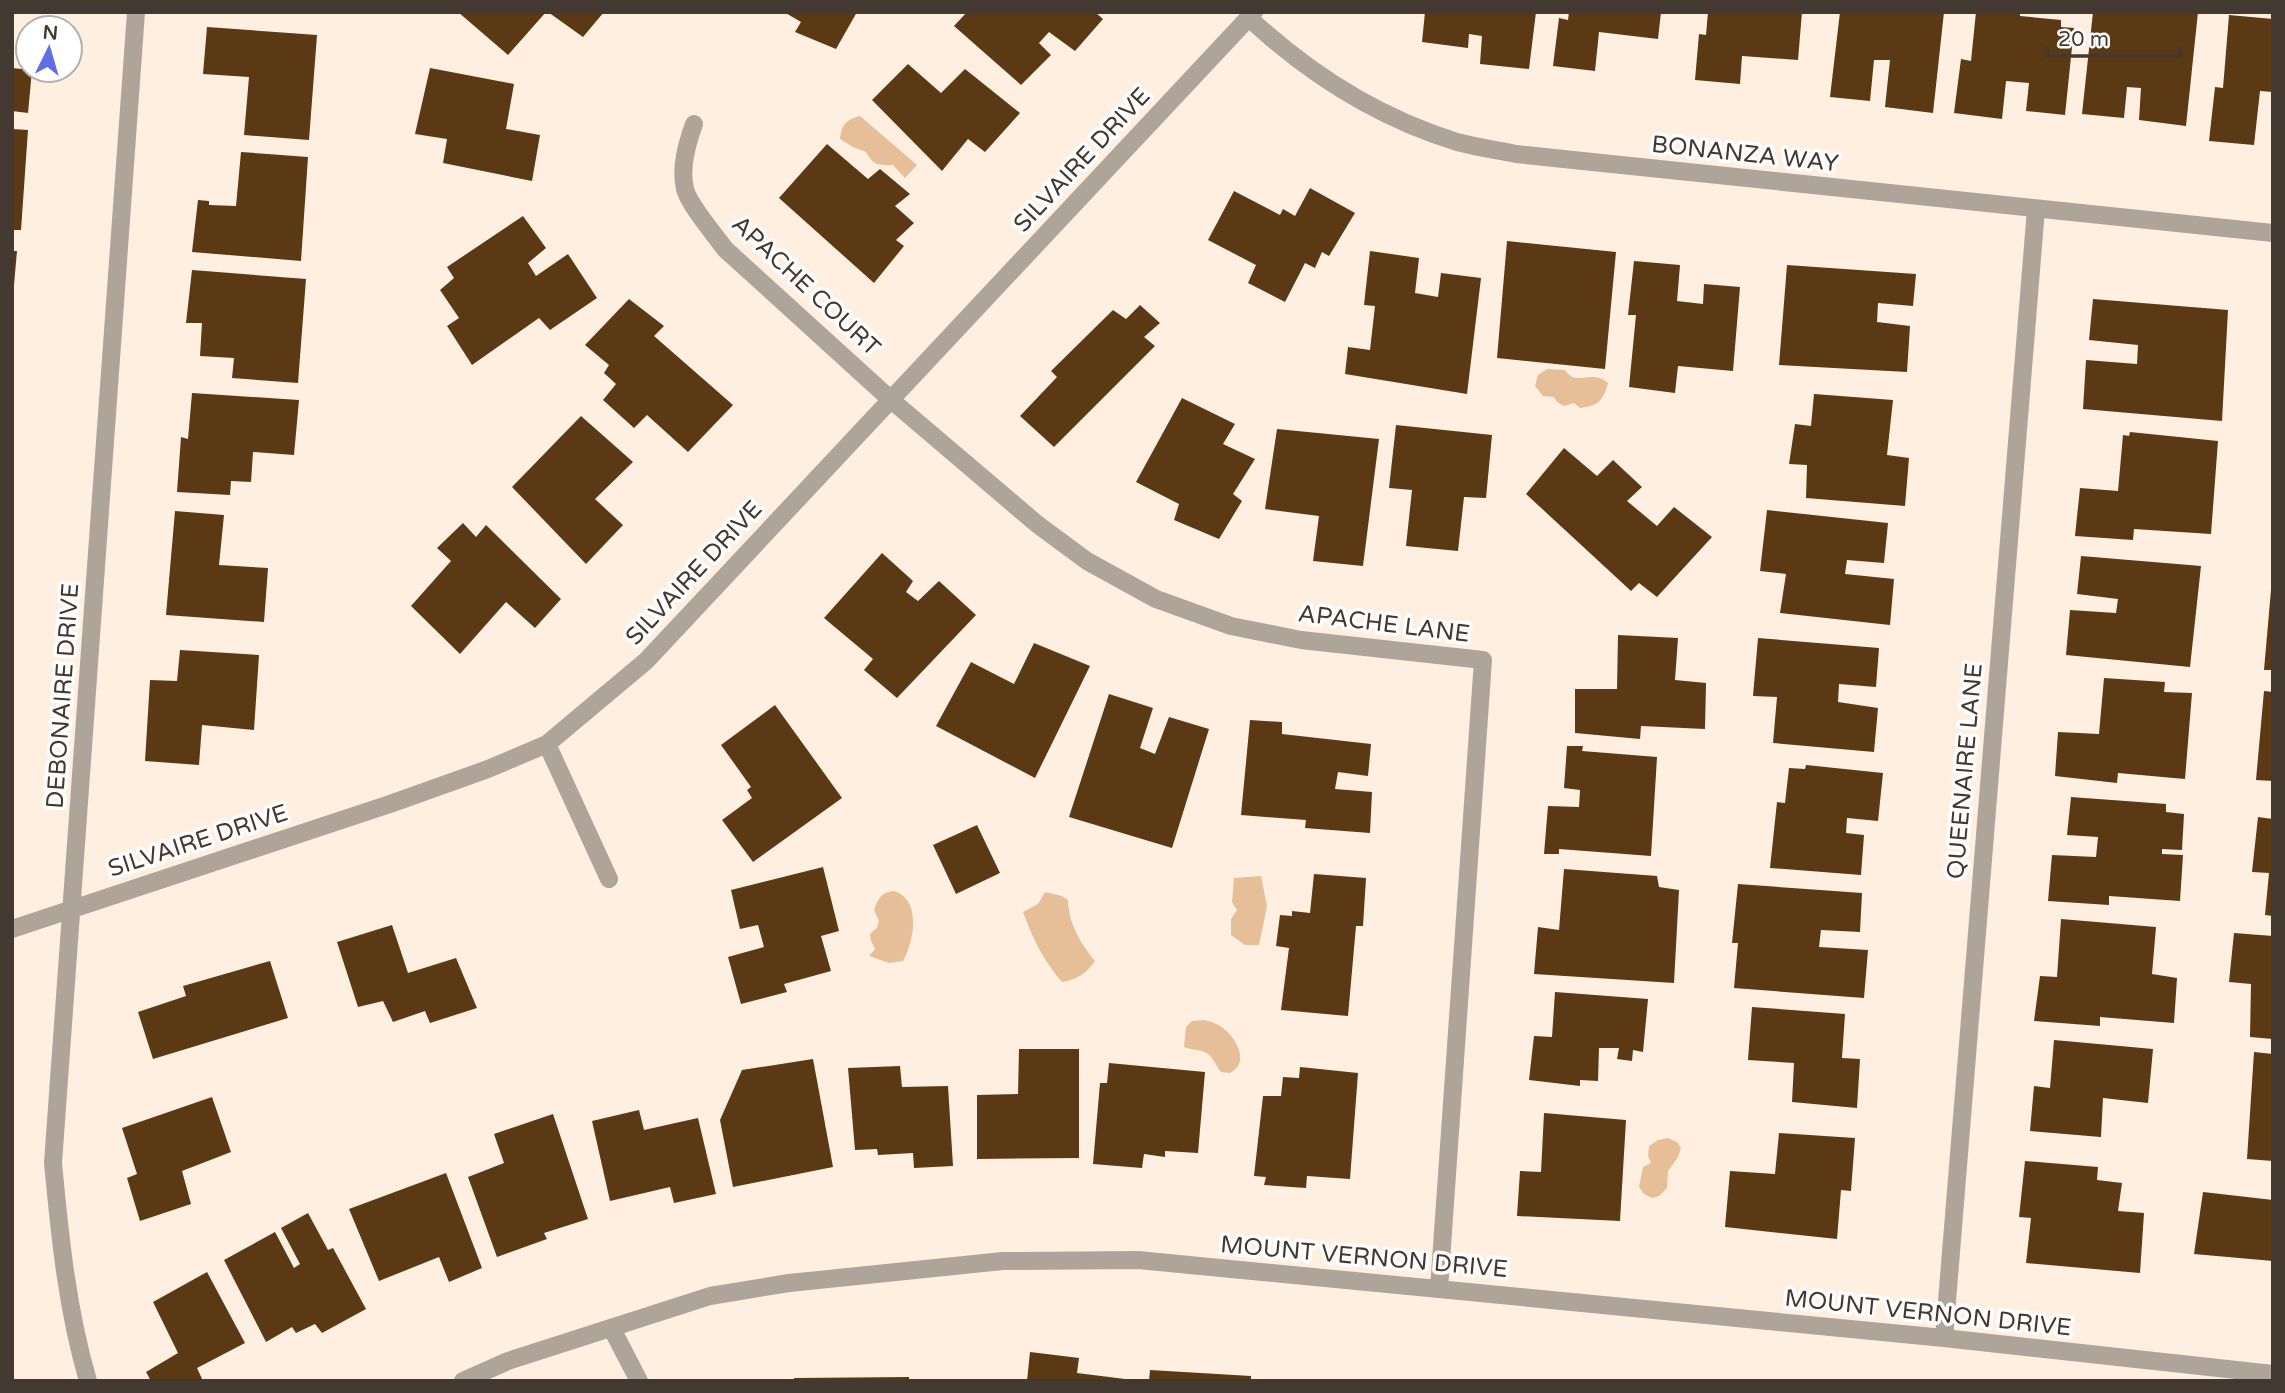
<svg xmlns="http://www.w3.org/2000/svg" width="2285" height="1393" viewBox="0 0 2285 1393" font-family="'Varela Round',sans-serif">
<rect width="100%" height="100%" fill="#feefe1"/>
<!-- water -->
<path fill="#e6be98" d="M 860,116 L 917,165 L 905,178 L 893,165 C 878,165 874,166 866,152 L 853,147 L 840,139 C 842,125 845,120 860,116 Z
M 1547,369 L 1565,370 C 1577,388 1591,368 1608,383 C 1603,401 1598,406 1580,408 L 1574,403 L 1564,406 L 1557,402 L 1554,397 L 1543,396 L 1535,386 L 1538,375 Z
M 1261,876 L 1267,906 L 1259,945 L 1245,945 L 1231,935 L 1231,919 L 1237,910 L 1232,902 L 1234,878 Z
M 894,891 C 922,900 914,941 903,961 L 889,963 L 869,956 L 875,949 L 871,941 L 870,934 L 877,928 L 879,921 L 874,910 C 878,899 881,892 894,891 Z
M 1045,892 L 1062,896 L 1068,900 C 1069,925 1080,942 1095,961 C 1087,973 1076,980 1062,982 C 1043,960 1033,939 1023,912 L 1038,904 Z
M 1204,1020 C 1209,1021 1215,1023 1220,1026 C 1231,1032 1246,1053 1238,1066 C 1237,1068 1232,1072 1230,1073 L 1221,1072 C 1215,1065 1212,1053 1202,1051 C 1195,1049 1191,1050 1184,1047 L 1186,1027 L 1192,1021 Z
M 1668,1138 L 1677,1142 L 1681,1148 L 1678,1157 L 1668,1171 L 1667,1188 L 1659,1196 L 1652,1198 L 1644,1194 L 1639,1187 L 1643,1167 L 1651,1163 L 1648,1156 L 1649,1146 L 1658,1140 Z"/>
<!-- building -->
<path fill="#5a3914" d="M 458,12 L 546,12 L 508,55 Z
M 548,12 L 604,12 L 583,37 Z
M 784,12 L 857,12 L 836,49 L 795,32 L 801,22 Z
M 967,12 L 1095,12 L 1103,19 L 1075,51 L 1049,32 L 1039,43 L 1051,55 L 1021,85 L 954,26 Z
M 1425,12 L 1536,12 L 1529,69 L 1480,64 L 1482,36 L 1469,34 L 1468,48 L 1422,42 Z
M 1569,12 L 1661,12 L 1658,39 L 1599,32 L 1595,71 L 1553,66 L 1559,18 L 1568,20 Z
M 1708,12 L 1802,12 L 1798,60 L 1742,56 L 1740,84 L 1695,80 L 1699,34 L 1706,35 Z
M 1840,12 L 1944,12 L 1933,113 L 1885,107 L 1890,60 L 1874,60 L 1870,101 L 1830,97 Z
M 1976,12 L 2020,12 L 2020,16 L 2061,20 L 2061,27 L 2074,28 L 2065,115 L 2026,111 L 2029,83 L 2006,81 L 2002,119 L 1954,113 L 1961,59 L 1971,61 Z
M 2093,12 L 2198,12 L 2186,126 L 2139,120 L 2141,88 L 2127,87 L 2124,118 L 2082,114 Z
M 2229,15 L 2273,19 L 2273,92 L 2260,91 L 2254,145 L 2209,141 L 2215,87 L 2223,88 Z
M 207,27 L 317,35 L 309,140 L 244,135 L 249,77 L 203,74 Z
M 908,64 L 941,93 L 965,69 L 1020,113 L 985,152 L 968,139 L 942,171 L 872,100 Z
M 12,68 L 32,70 L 28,113 L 12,111 Z
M 430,68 L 514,84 L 506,129 L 540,135 L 532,181 L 443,163 L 447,139 L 415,134 Z
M 12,129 L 28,130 L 21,230 L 12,230 Z
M 827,144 L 868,179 L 880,169 L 910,194 L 895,206 L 914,223 L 896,240 L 904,246 L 874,283 L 779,198 Z
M 241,152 L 308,157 L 301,261 L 192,252 L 198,200 L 209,201 L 209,205 L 236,206 Z
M 1310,188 L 1355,213 L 1329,256 L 1322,252 L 1315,268 L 1305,263 L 1285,302 L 1248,283 L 1256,265 L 1208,240 L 1234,191 L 1280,215 L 1283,209 L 1295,216 Z
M 523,216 L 546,248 L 528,263 L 536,276 L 568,254 L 597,298 L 550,330 L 539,318 L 472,365 L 447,326 L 459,318 L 440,290 L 454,278 L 447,267 Z
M 1507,241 L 1616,252 L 1605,369 L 1497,358 Z
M 12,251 L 17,251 L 14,285 L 12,285 Z
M 1370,251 L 1419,258 L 1415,293 L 1438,297 L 1441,273 L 1481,278 L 1467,394 L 1345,374 L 1348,347 L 1370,350 L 1375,306 L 1364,305 Z
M 1634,261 L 1680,265 L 1677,301 L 1703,304 L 1704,284 L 1740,287 L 1733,371 L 1678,366 L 1675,393 L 1629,387 L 1636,315 L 1628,315 Z
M 1787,265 L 1916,274 L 1913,306 L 1878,303 L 1877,322 L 1910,326 L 1907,372 L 1779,365 Z
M 192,270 L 306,279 L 298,383 L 232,378 L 234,358 L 200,356 L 202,323 L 186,323 Z
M 629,299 L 664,326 L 654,336 L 733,405 L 688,452 L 647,415 L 634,428 L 603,400 L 616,384 L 604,373 L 609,365 L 585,345 Z
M 2093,299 L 2228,310 L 2222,421 L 2083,409 L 2086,360 L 2137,364 L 2138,345 L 2089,340 Z
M 1140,305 L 1160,323 L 1144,337 L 1155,346 L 1054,447 L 1020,416 L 1057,377 L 1051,371 L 1113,310 L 1126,319 Z
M 192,393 L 299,400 L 294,455 L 253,452 L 251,482 L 231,481 L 230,495 L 177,492 L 181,437 L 188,439 Z
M 1814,394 L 1893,400 L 1887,455 L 1909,458 L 1905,506 L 1806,498 L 1807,465 L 1789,464 L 1795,424 L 1811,426 Z
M 1182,398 L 1235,424 L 1223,444 L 1255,459 L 1233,494 L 1242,501 L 1219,539 L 1174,520 L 1179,504 L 1136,482 Z
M 581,416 L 633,462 L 595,499 L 623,525 L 586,564 L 512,487 Z
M 1396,425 L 1492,435 L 1486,498 L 1464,497 L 1458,551 L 1406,546 L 1412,490 L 1389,488 Z
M 1277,429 L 1379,439 L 1363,566 L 1313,561 L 1319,516 L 1265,509 Z
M 2130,432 L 2218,441 L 2211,534 L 2134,529 L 2133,540 L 2075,536 L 2080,488 L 2118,491 L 2123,435 L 2129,436 Z
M 1564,448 L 1597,476 L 1613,460 L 1642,487 L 1627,501 L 1657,526 L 1674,507 L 1712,537 L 1657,597 L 1639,583 L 1631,591 L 1526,494 Z
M 1767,510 L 1888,523 L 1884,563 L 1847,560 L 1845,574 L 1894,579 L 1890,625 L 1780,613 L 1786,574 L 1760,571 Z
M 175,511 L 224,515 L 219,565 L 268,568 L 264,622 L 166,615 Z
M 463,523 L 476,537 L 486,525 L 561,599 L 535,628 L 506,602 L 460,654 L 411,606 L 451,561 L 437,548 Z
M 882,553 L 913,581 L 906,592 L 918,601 L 939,581 L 976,615 L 897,698 L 864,670 L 873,659 L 824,618 Z
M 2081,556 L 2201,566 L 2190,667 L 2066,655 L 2070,610 L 2116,613 L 2118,599 L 2077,594 Z
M 2271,590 L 2273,590 L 2273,670 L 2264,670 Z
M 1618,635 L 1678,638 L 1675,680 L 1706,683 L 1705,729 L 1641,726 L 1640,739 L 1575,733 L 1575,689 L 1617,689 Z
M 1758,638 L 1879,648 L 1876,687 L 1839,684 L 1838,702 L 1878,708 L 1874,752 L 1773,743 L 1777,697 L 1753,696 Z
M 1034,643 L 1090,666 L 1035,778 L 936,726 L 971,662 L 1014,684 Z
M 180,650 L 259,655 L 254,730 L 202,725 L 199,765 L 145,761 L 150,680 L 177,681 Z
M 2104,678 L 2165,682 L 2164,692 L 2192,693 L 2185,779 L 2118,773 L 2117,783 L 2055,776 L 2058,732 L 2099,734 Z
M 2264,691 L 2273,692 L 2273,781 L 2256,780 Z
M 1109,694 L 1153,708 L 1140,748 L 1155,754 L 1169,717 L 1209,729 L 1172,848 L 1069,817 Z
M 775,705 L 842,798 L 753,862 L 722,820 L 752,798 L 747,790 L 751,787 L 721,745 Z
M 1250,720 L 1282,722 L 1282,734 L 1371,744 L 1368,776 L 1338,772 L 1335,789 L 1372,792 L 1370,833 L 1305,828 L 1306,820 L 1241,815 Z
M 1567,746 L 1583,746 L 1582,751 L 1657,757 L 1651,856 L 1559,849 L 1559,854 L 1544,854 L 1548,806 L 1579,807 L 1580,790 L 1564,788 Z
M 1806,765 L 1883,773 L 1878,821 L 1847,818 L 1846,833 L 1864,835 L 1861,875 L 1770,868 L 1777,802 L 1785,803 L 1789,768 L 1805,769 Z
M 2071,797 L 2166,804 L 2166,812 L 2184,814 L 2182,850 L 2162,849 L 2162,854 L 2183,855 L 2180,901 L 2109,896 L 2109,905 L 2048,901 L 2052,855 L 2096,857 L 2098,837 L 2067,835 Z
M 2258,817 L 2273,819 L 2273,916 L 2265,915 L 2269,873 L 2252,872 Z
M 977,825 L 1000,873 L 956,894 L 933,845 Z
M 823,867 L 839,931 L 821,936 L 831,971 L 784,984 L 787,992 L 741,1004 L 728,957 L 764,947 L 758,925 L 740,929 L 731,890 Z
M 1564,869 L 1657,876 L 1659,887 L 1679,890 L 1674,983 L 1534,974 L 1538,927 L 1559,930 Z
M 1314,874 L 1366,878 L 1363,926 L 1356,926 L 1348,1016 L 1281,1010 L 1289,948 L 1276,946 L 1280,915 L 1292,916 L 1292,911 L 1310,913 Z
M 1738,884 L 1862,893 L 1860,932 L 1821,930 L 1819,947 L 1868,950 L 1864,998 L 1734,988 L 1738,943 L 1732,943 Z
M 2061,919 L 2156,927 L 2152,974 L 2177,978 L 2174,1023 L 2100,1017 L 2100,1026 L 2034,1021 L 2040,976 L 2057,977 Z
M 392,925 L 408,973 L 456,958 L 477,1008 L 430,1023 L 425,1011 L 393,1022 L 383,1001 L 358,1007 L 337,942 Z
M 2234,933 L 2273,936 L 2273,1039 L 2250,1037 L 2251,984 L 2229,982 Z
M 270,961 L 288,1018 L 153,1059 L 138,1012 L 186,996 L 183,986 Z
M 1555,992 L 1648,999 L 1643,1052 L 1633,1050 L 1632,1061 L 1617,1059 L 1619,1048 L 1599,1048 L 1598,1081 L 1580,1080 L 1580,1086 L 1529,1080 L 1534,1036 L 1552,1037 Z
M 1752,1007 L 1845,1014 L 1842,1058 L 1860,1059 L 1857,1108 L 1792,1102 L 1794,1063 L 1748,1060 Z
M 2054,1040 L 2153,1049 L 2148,1103 L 2103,1098 L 2101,1137 L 2030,1131 L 2034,1086 L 2050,1088 Z
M 1019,1049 L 1079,1049 L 1079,1158 L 977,1159 L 977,1095 L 1018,1094 Z
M 2254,1052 L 2273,1054 L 2273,1161 L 2247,1159 Z
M 813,1059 L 833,1167 L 733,1187 L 720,1120 L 742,1070 Z
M 1109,1063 L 1205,1072 L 1198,1153 L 1165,1151 L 1165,1157 L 1144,1154 L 1142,1168 L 1093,1164 L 1100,1083 L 1107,1083 Z
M 900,1066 L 902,1087 L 948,1086 L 953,1166 L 914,1168 L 913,1153 L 878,1155 L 877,1149 L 855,1150 L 848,1068 Z
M 1300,1067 L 1358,1073 L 1350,1179 L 1307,1176 L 1306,1188 L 1264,1185 L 1266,1177 L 1254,1176 L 1263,1096 L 1281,1096 L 1283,1077 L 1299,1078 Z
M 212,1097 L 231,1152 L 182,1171 L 191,1204 L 140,1221 L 127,1178 L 137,1174 L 122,1128 Z
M 639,1110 L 644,1130 L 698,1118 L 716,1194 L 674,1203 L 670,1187 L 610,1201 L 592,1121 Z
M 1544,1113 L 1626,1120 L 1620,1221 L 1517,1216 L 1520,1171 L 1541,1172 Z
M 553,1114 L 588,1219 L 544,1233 L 547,1239 L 497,1257 L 468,1177 L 504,1163 L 494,1134 Z
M 1779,1133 L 1855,1138 L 1851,1191 L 1841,1190 L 1837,1239 L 1725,1227 L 1730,1171 L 1775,1174 Z
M 2025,1161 L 2098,1167 L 2097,1180 L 2122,1183 L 2118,1211 L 2144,1213 L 2140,1273 L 2026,1263 L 2031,1218 L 2019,1217 Z
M 446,1173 L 482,1268 L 449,1282 L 439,1257 L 379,1281 L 349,1209 Z
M 2203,1192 L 2273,1200 L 2273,1261 L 2194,1254 Z
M 308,1213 L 328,1250 L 333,1248 L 366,1309 L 322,1333 L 315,1324 L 296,1333 L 292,1327 L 266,1342 L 224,1260 L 275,1232 L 294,1268 L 300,1264 L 281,1228 Z
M 207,1272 L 245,1343 L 197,1368 L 203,1381 L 151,1381 L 146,1372 L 178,1353 L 153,1302 Z
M 1030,1352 L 1079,1358 L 1077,1373 L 1125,1379 L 1125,1381 L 1027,1381 Z
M 1150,1370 L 1251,1376 L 1251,1381 L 1149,1381 Z
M 909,1377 L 909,1381 L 794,1381 L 794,1378 Z"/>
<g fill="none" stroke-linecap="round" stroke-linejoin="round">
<!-- minor -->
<path stroke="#afa49a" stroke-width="18" d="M 1249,18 C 1308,73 1379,118 1457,142 C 1476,147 1496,150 1516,154 L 2273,233
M 694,124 C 687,144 680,167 685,189 C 689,205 715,235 725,249 L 890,399 L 1037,524 L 1087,561 L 1156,599 L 1231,626 L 1301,640 L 1483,660 L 1439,1289
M 547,744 L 609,879
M 12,929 L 390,804 L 488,769 L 547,744 L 646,661 L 1254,12
M 612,1329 L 639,1381
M 1944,1338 L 2036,209
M 88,1381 C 67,1309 60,1237 53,1163 L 136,12
M 463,1381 L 508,1361 L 710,1296 L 789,1283 L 1003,1261 L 1138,1260 L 1944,1338 L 2273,1374"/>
</g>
<g text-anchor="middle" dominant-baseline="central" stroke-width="7" stroke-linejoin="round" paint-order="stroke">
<!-- street labels -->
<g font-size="24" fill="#433930" stroke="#fff">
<text transform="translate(1745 154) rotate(6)">BONANZA WAY</text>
<text transform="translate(1082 160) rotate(-47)">SILVAIRE DRIVE</text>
<text transform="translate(806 286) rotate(43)">APACHE COURT</text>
<text transform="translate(694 573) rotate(-47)">SILVAIRE DRIVE</text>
<text transform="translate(1384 624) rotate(7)">APACHE LANE</text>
<text transform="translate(63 696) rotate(-86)">DEBONAIRE DRIVE</text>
<text transform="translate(1965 771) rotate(-85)">QUEENAIRE LANE</text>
<text transform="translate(198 841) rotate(-18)">SILVAIRE DRIVE</text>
<text transform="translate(1364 1257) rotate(5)">MOUNT VERNON DRIVE</text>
<text transform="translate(1928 1313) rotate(6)">MOUNT VERNON DRIVE</text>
</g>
</g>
<!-- border -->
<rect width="2285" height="1393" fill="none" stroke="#433930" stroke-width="28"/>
<!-- north arrow -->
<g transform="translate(49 49) rotate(5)"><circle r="33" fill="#ffffff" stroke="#b4b0ac" stroke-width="2"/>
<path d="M0-5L12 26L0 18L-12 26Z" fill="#626ce5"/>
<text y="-10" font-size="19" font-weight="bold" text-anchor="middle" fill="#433930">N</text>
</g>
<!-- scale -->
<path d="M2047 46v10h133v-10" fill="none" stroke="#433930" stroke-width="3.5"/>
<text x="2058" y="46" font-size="21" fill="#433930" stroke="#ffffff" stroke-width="5" paint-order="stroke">20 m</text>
</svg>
